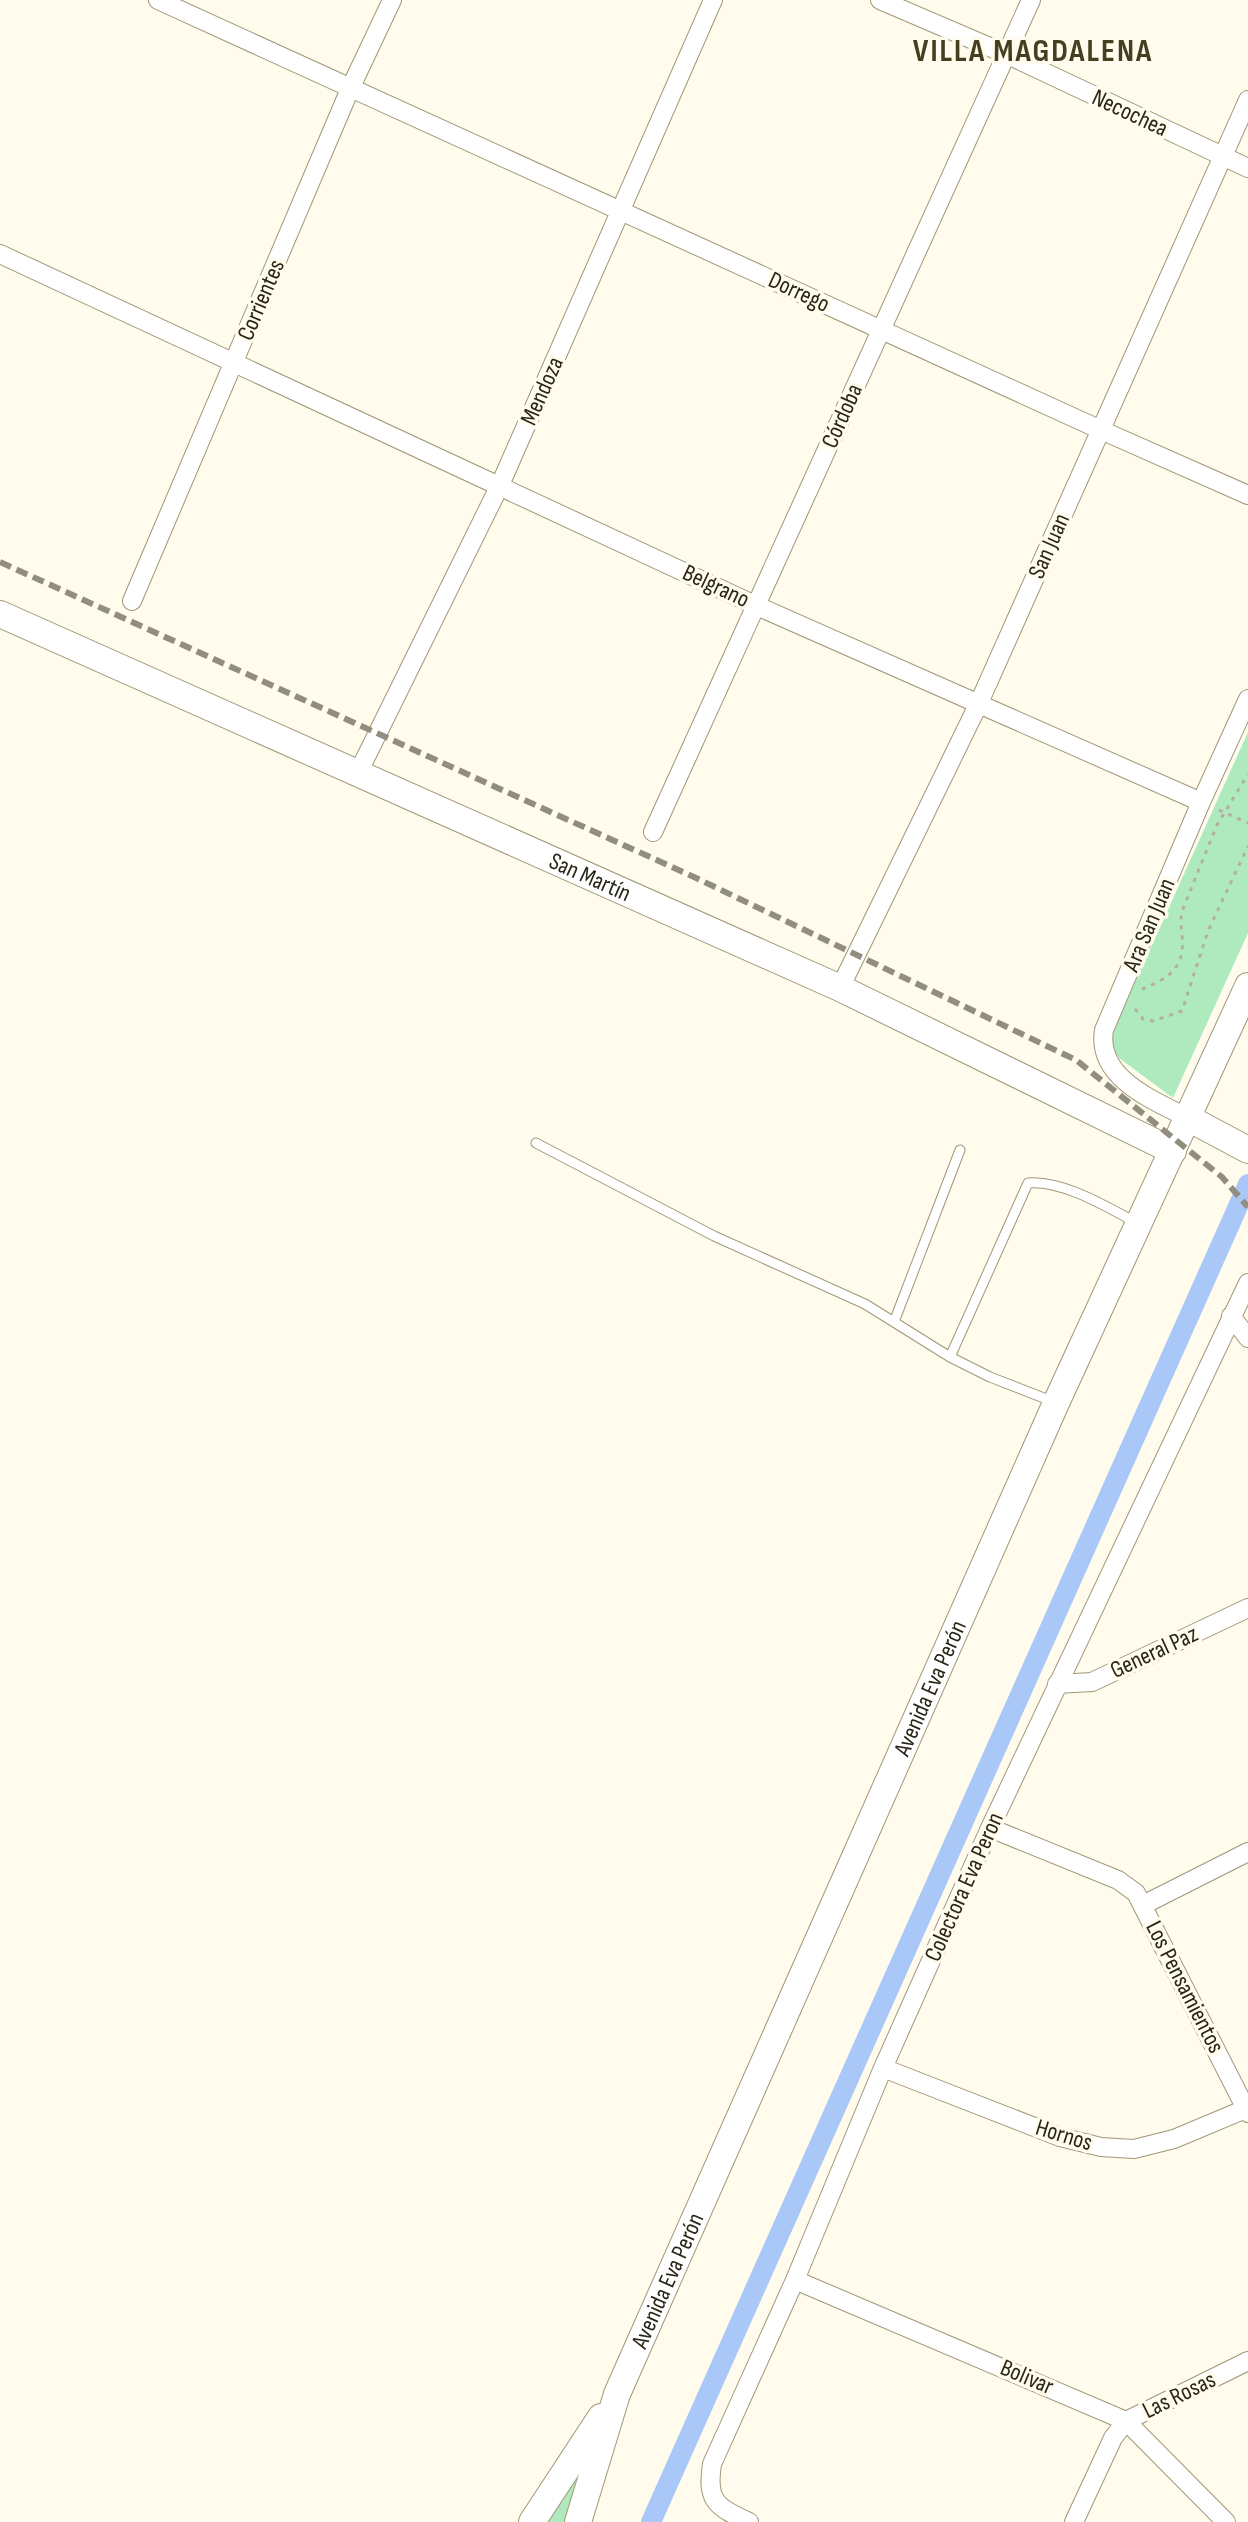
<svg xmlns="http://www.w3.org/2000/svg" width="1248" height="2522" viewBox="0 0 1248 2522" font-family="'Sofia Sans Condensed',sans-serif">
<rect width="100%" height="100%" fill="#fffbed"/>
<!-- green -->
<path fill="#afeabe" d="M 1248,732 L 1248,933 L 1173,1098 L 1119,1058 L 1111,1044 L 1116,1025 Z
M 578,2472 L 566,2522 L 544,2522 Z"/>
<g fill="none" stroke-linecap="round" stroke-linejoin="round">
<!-- canal -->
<path stroke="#a9c8f8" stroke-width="20" d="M 651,2522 L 1248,1184"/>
<!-- lane casing -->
<g stroke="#9f9776" stroke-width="11">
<path id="lane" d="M 536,1143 L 714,1236 L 865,1304 L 950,1357 L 990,1377 L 1054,1402
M 894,1322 L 960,1150
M 950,1357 L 1028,1183 C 1063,1180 1107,1207 1137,1223"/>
</g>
<!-- street casing -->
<g stroke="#9f9776" stroke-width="20">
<path id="street" d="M 158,0 L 1101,430 L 1248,495
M 880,0 L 1006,54 L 1248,168
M 0,254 L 757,606 L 1201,802
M 132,601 L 350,89 L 392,0
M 357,775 L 500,485 L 713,0
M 653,832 L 1031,0
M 840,988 L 978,705 L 1248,100
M 1188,1118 C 1153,1100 1096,1078 1104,1030 L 1201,802 L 1248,699
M 1231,1316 L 1248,1338
M 1057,1684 L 1092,1682 L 1248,1608
M 990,1828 L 1118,1880 L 1136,1893 L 1248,2113
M 1143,1905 L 1248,1852
M 883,2068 L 1060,2137 L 1101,2147 L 1134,2149 L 1174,2139 L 1248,2108
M 795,2280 L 1126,2421 L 1226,2522
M 749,2522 C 717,2507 706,2502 712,2464 L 795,2280 L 883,2068 L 990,1828 L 1248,1283
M 1074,2522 L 1113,2438 L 1126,2421 L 1248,2361"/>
</g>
<!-- secondary casing -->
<g stroke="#9f9776" stroke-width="28">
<g id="secondary">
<path id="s1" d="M 0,614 L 840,988 L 1173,1151"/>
<path d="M 1188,1118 L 1248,1150"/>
<path d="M 532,2522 L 601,2417"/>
<path id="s2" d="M 578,2522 L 617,2394 L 1056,1403 L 1248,986"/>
</g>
</g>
<!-- path -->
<path stroke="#b3afa1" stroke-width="3" stroke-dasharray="4 6" stroke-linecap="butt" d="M 1219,810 L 1248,823
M 1142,989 C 1160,982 1180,973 1182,950 C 1184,938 1179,926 1182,911 L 1217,825 L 1248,774
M 1135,1009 L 1143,1019 L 1153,1021 L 1182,1011 L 1208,931 L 1248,846"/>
<!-- lane -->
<use href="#lane" stroke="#fff" stroke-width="9"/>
<!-- street -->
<use href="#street" stroke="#fff" stroke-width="18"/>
<!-- secondary -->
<use href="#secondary" stroke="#fff" stroke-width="26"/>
<!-- rail -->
<path stroke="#918e80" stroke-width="6" stroke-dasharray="12 6" stroke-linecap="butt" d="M 0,562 L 694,877 L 1076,1060 L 1222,1177 L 1248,1207"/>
</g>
<g text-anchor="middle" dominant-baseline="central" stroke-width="7" stroke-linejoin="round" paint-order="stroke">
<!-- street labels -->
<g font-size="24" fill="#292618" stroke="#fffbed">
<text transform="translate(1130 113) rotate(25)">Necochea</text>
<text transform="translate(799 292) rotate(25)">Dorrego</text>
<text transform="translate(261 300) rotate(-67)">Corrientes</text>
<text transform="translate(542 391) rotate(-66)">Mendoza</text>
<text transform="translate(842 416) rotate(-66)">Córdoba</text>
<text transform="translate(1049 546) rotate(-66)">San Juan</text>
<text transform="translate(716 586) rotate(25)">Belgrano</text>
<text stroke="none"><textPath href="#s1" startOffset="646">San Martín</textPath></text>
<text transform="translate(1149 925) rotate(-67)">Ara San Juan</text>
<text transform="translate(1154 1652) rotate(-25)">General Paz</text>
<text stroke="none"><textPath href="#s2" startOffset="906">Avenida Eva Perón</textPath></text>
<text transform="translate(964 1887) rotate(-66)">Colectora Eva Peron</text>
<text transform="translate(1185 1987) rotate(63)">Los Pensamientos</text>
<text transform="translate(1064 2135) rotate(17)">Hornos</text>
<text stroke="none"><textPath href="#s2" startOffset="258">Avenida Eva Perón</textPath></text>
<text transform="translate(1027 2377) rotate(23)">Bolivar</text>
<text transform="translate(1179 2395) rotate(-26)">Las Rosas</text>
</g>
<!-- district labels -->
<g font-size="32" font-weight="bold" letter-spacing="2" fill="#453e20" stroke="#fffbed">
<text x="1033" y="51">VILLA MAGDALENA</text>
</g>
</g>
</svg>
